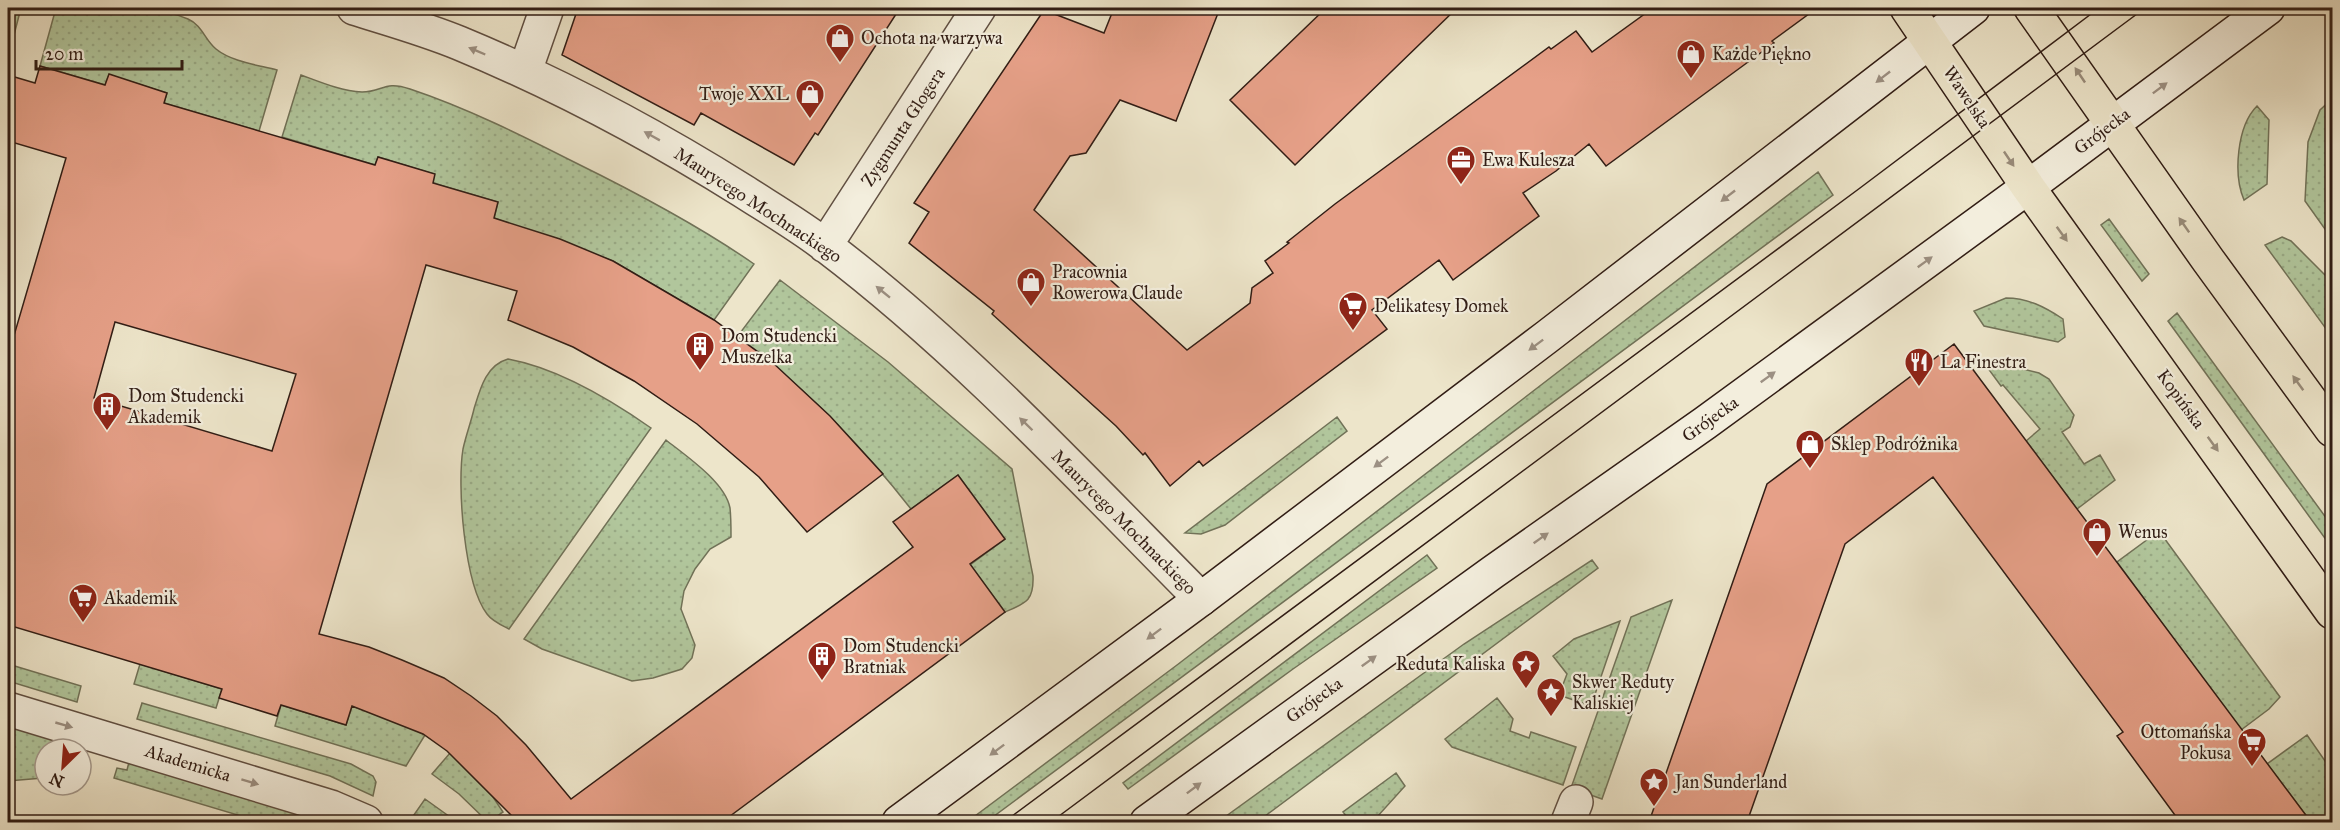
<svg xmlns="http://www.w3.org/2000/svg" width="2340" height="830" viewBox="0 0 2340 830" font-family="'IM FELL Great Primer',serif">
<defs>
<pattern id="grass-dots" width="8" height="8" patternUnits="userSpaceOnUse" patternTransform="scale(1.5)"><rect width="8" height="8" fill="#b1c69c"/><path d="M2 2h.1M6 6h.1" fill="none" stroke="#99aa86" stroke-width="1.8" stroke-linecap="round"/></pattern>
</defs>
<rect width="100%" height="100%" fill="#ede5ca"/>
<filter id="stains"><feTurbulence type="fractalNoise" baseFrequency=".00333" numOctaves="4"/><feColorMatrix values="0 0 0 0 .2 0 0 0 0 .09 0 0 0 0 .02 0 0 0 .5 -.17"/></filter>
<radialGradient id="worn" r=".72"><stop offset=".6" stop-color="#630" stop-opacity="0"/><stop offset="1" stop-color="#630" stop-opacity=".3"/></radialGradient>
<!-- grass -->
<path fill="url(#grass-dots)" stroke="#717258" stroke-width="1.5" d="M 8,8 L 21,8 L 8,58 Z
M 56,8 C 98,8 147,2 188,19 C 202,25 205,40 216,49 C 232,62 258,65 277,70 L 259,131 L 164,103 L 167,93 L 109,75 L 105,85 L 40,66 Z
M 301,75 C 320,82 341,91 362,92 C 383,92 384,80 410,89 C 467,108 523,136 576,163 C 637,193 698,225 754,264 L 714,320 L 613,261 L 494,218 L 498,202 L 433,183 L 434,174 L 378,157 L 375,165 L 282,137 Z
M 2332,99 L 2332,239 L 2305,201 L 2308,142 L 2320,110 Z
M 2257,106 L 2269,120 L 2267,184 L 2244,200 C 2233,174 2237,126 2257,106 Z
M 1818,172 L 1833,195 L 986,822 L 967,822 L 1177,665 Z
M 2109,219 L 2149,274 L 2142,281 L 2101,225 Z
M 2282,237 L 2291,241 L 2332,282 L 2332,337 L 2265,245 Z
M 780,280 L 888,362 L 1012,469 L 1033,576 C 1034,601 1026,603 1005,612 L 970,565 L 1005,539 L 958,475 L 911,509 C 860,444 803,385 737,337 Z
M 2006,298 C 2028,298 2045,307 2063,319 L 2065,337 L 2058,342 L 1984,326 L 1974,311 Z
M 2177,313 L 2332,526 L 2332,548 L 2168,321 Z
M 508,359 C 557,368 611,400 651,428 L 509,629 C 501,625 492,621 487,614 C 464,584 457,485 463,449 C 466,435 471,422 474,409 C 480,389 486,365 508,359 Z
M 1994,362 L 2039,373 L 2049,379 L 2074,415 L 2070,427 L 2062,432 L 2084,464 L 2100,455 L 2115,480 L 2077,509 L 2026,441 L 2040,429 L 2003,385 L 2001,386 L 1987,367 Z
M 1337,417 L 1347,431 L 1225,525 L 1201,534 L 1185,533 Z
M 666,440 C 686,456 725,482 730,508 C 731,517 731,527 731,537 L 710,549 L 695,569 L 684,591 L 681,609 L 695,645 L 692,658 L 682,669 L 653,678 L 632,681 L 542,649 L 524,639 Z
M 2159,531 L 2280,697 L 2269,709 L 2241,730 L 2117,562 Z
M 1427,555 L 1437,568 L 1293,669 L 1128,789 L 1123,783 Z
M 1592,560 L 1598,568 L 1257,822 L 1218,822 L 1464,644 Z
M 1672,600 L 1602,799 L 1571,788 L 1631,617 Z
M 1620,621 L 1591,706 L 1559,695 L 1567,674 L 1553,656 L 1574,639 Z
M 8,664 L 81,686 L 77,702 L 8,681 Z
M 140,664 L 222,689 L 216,708 L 134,684 Z
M 1497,698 L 1513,719 L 1510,731 L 1529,738 L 1531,732 L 1576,747 L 1563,785 L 1452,747 L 1445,739 Z
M 142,703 L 351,764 L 373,776 L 376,782 L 373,796 L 330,776 L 137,719 Z
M 281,705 L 346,725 L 352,706 L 408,726 L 425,735 L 406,766 L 275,726 Z
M 8,720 L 58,735 L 58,749 L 45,749 L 43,778 L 8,781 Z
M 2307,735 L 2332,771 L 2332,822 L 2311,822 L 2267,764 Z
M 450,753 L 493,797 L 503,812 L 488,822 L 459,794 L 432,774 Z
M 130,758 L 333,822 L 261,822 L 114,778 L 117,768 L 127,770 Z
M 1396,773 L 1405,786 L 1377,817 L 1368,822 L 1351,822 L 1343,812 Z
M 425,799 L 457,822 L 409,822 Z"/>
<!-- building -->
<path fill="#e6a088" stroke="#311d15" stroke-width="1.5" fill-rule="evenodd" d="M 578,8 L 900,8 L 818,135 L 815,133 L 794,165 L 701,113 L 694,125 L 562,55 Z
M 1114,8 L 1220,8 L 1176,121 L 1120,100 L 1086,153 L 1070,156 L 1034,210 L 1187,350 L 1250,303 L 1252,288 L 1273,273 L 1265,261 L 1289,243 L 1287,242 L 1335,204 L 1549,47 L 1551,49 L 1576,31 L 1592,52 L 1653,8 L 1817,8 L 1772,41 L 1774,43 L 1606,166 L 1589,144 L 1556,171 L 1523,193 L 1539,216 L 1453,280 L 1439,260 L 1372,310 L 1387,329 L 1203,466 L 1199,461 L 1170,486 L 1145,453 L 1143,455 L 1116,426 L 992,314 L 994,311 L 909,243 L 929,212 L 914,203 L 1044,10 L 1104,33 Z
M 1326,8 L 1457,8 L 1295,165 L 1230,100 Z
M 40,66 L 105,85 L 109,74 L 167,93 L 164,103 L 375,165 L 378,157 L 435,174 L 433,183 L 498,202 L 494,218 L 560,239 L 613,261 L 714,320 L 772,362 L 830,416 L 883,474 L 807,532 L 759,477 L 697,424 L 634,381 L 573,347 L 508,320 L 517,291 L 426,265 L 319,634 L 369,647 L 402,660 L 444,678 L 471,696 L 497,716 L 526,745 L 571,799 L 913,547 L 893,522 L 958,475 L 1005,539 L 970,564 L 1005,612 L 722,822 L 518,822 L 447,751 L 423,734 L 352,706 L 346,725 L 281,705 L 277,716 L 219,698 L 222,689 L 8,625 L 8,356 L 66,158 L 8,141 L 8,75 L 35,83 ZM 115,322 L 296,374 L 272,451 L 94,398 Z
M 1954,344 L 1977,375 L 2311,822 L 2180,822 L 2117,736 L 2123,732 L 1933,477 L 1845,544 L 1747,822 L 1649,822 L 1767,484 Z"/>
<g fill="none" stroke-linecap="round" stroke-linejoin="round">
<!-- street casing -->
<g stroke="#604f42" stroke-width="36">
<path id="street" d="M 354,8 C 389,19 425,29 459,43 C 558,84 652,134 743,191 C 771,209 800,226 826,246 C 963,350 1081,478 1201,599
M 525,71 L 547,8
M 825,246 L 979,8
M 8,709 L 331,807 L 366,822
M 1568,822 L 1576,802"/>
</g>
<!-- secondary casing -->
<g stroke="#311d15" stroke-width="36">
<path id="secondary" d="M 899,822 L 1201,599 L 1548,336 L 1973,8
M 1147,822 L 1493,572 L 1705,423 L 2028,187 L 2268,8"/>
</g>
<!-- primary casing -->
<g stroke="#311d15" stroke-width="36">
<path id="primary" d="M 1907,8 L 2028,187 L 2332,612
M 2031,8 L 2208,260 L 2332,430"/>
</g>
<!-- street -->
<use href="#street" stroke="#f3eedd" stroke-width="33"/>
<!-- secondary -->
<use href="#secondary" stroke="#f3eedd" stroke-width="33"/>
<!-- primary -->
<use href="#primary" stroke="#ede5ca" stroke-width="33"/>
<!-- tram -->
<path stroke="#311d15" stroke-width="1.5" d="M 1004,822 L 1860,188 L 2099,8
M 1051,822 L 2145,8"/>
</g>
<!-- one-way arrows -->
<defs><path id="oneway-solid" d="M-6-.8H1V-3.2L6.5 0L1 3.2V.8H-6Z" transform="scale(1.5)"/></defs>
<g fill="#9c9083">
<use href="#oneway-solid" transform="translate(477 51) rotate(-157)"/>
<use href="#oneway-solid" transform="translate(1883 77) rotate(142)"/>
<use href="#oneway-solid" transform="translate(2160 88) rotate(-37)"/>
<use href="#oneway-solid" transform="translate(652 136) rotate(-151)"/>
<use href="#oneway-solid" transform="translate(1728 196) rotate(142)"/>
<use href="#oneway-solid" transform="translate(1925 262) rotate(-36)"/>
<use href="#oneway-solid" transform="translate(883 292) rotate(-141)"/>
<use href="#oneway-solid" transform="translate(1536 345) rotate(143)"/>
<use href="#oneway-solid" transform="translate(1768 377) rotate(-36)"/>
<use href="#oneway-solid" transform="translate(1026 424) rotate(-136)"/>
<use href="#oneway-solid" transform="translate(1381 462) rotate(143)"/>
<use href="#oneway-solid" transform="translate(1541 538) rotate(-35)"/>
<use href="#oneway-solid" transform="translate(1154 634) rotate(143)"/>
<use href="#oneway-solid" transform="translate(1369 661) rotate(-36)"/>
<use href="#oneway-solid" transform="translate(64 725) rotate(16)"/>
<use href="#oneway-solid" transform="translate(997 750) rotate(143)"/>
<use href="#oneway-solid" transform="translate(250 782) rotate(17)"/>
<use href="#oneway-solid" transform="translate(1194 788) rotate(-37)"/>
</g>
<g fill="#988b79">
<use href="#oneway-solid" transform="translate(2080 75) rotate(-124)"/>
<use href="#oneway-solid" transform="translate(2009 159) rotate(56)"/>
<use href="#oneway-solid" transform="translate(2184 225) rotate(-125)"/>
<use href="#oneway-solid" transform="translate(2062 234) rotate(54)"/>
<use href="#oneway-solid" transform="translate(2298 383) rotate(-126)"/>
<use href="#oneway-solid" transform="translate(2213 444) rotate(54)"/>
</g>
<!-- icons -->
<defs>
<g id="shop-pin" transform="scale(1.5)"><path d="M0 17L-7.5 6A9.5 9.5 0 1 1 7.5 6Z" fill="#8f2418" stroke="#f3eedd"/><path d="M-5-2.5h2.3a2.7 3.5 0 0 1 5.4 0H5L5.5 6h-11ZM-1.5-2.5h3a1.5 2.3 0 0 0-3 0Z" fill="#fff"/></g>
<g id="office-pin" transform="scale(1.5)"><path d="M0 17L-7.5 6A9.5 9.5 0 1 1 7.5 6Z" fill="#8f2418" stroke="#f3eedd"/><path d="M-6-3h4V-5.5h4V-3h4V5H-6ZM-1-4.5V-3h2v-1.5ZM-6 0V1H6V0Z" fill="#fff"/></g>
<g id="supermarket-pin" transform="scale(1.5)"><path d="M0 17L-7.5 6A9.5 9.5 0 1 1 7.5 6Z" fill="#8f2418" stroke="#f3eedd"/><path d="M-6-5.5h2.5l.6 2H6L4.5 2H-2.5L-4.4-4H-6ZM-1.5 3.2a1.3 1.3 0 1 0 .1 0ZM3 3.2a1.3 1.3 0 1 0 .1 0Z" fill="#fff"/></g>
<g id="building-pin" transform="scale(1.5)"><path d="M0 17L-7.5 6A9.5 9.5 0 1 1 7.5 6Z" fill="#8f2418" stroke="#f3eedd"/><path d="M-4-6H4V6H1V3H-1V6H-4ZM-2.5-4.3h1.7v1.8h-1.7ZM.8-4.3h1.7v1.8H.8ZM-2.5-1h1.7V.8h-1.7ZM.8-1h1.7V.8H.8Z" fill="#fff"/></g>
<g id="restaurant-pin" transform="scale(1.5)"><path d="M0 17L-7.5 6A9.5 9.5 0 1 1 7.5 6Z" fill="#8f2418" stroke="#f3eedd"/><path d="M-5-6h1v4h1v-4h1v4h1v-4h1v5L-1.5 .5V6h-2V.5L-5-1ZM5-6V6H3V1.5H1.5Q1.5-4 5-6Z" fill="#fff"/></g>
<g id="sight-pin" transform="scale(1.5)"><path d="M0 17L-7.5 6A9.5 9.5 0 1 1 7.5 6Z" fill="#8f2418" stroke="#f3eedd"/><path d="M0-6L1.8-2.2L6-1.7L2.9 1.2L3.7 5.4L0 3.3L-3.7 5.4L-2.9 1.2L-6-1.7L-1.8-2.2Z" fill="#fff"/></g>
</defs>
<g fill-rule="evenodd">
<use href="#shop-pin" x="840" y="38"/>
<use href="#shop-pin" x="1691" y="54"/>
<use href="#shop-pin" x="810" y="94"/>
<use href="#office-pin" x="1461" y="160"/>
<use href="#shop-pin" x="1031" y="282"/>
<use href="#supermarket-pin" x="1353" y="306"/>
<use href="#building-pin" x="700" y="346"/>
<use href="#restaurant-pin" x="1919" y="362"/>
<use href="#building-pin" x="107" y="406"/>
<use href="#shop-pin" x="1810" y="444"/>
<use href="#shop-pin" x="2097" y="532"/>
<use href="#supermarket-pin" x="83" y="598"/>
<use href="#building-pin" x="822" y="656"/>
<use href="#sight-pin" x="1526" y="664"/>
<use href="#sight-pin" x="1551" y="692"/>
<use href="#supermarket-pin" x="2252" y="742"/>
<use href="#sight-pin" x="1654" y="782"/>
</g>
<g text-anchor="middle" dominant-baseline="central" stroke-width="4.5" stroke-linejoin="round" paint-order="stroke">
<!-- poi labels -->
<g font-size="18" fill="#311d15" stroke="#f3eedd" text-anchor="start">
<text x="861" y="38">Ochota na warzywa</text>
<text x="1712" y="54">Każde Piękno</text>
<text x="789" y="94" text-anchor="end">Twoje XXL</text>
<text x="1482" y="160">Ewa Kulesza</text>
<text x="1052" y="272">Pracownia<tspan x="1052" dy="21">Rowerowa Claude</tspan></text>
<text x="1374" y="306">Delikatesy Domek</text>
<text x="721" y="336">Dom Studencki<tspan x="721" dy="21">Muszelka</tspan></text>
<text x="1940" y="362">La Finestra</text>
<text x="128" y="396">Dom Studencki<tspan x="128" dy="21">Akademik</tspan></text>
<text x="1831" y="444">Sklep Podróżnika</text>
<text x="2118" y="532">Wenus</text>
<text x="104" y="598">Akademik</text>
<text x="843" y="646">Dom Studencki<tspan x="843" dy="21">Bratniak</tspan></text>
<text x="1505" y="664" text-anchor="end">Reduta Kaliska</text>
<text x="1572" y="682">Skwer Reduty<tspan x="1572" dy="21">Kaliskiej</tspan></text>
<text x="2231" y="732" text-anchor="end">Ottomańska<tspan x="2231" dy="21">Pokusa</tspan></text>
<text x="1675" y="782">Jan Sunderland</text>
</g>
<!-- street labels -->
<g font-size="18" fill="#311d15" stroke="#f3eedd">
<text transform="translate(1967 97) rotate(56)">Wawelska</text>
<text transform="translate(903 127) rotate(-57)">Zygmunta Glogera</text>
<text transform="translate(2102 131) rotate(-37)">Grójecka</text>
<text transform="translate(758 205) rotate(33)">Maurycego Mochnackiego</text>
<text transform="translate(2181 399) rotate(54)">Kopińska</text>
<text transform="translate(1710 419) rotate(-36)">Grójecka</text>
<text transform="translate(1124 522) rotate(45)">Maurycego Mochnackiego</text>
<text transform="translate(1314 700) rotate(-36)">Grójecka</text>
<text transform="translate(188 763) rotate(17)">Akademicka</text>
</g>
</g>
<!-- margin -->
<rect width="2340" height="830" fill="none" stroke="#ede5ca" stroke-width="30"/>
<rect x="9" y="9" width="2322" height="812" fill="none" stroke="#311d15" stroke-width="3"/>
<rect x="15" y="15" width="2310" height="800" fill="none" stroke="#311d15" stroke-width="1.5"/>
<!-- north arrow -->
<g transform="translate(63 767) rotate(205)"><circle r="28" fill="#f3eedd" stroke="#a59a8d" stroke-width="1.5"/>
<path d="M0-4.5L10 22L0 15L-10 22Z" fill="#8f2418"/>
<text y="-9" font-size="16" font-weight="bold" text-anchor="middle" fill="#311d15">N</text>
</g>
<!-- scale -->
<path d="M36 60v9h146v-9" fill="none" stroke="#311d15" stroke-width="3"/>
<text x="45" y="60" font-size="18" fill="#311d15" stroke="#f3eedd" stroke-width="4.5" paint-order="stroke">20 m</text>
<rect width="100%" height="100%" filter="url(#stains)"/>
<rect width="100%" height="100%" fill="url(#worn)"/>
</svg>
